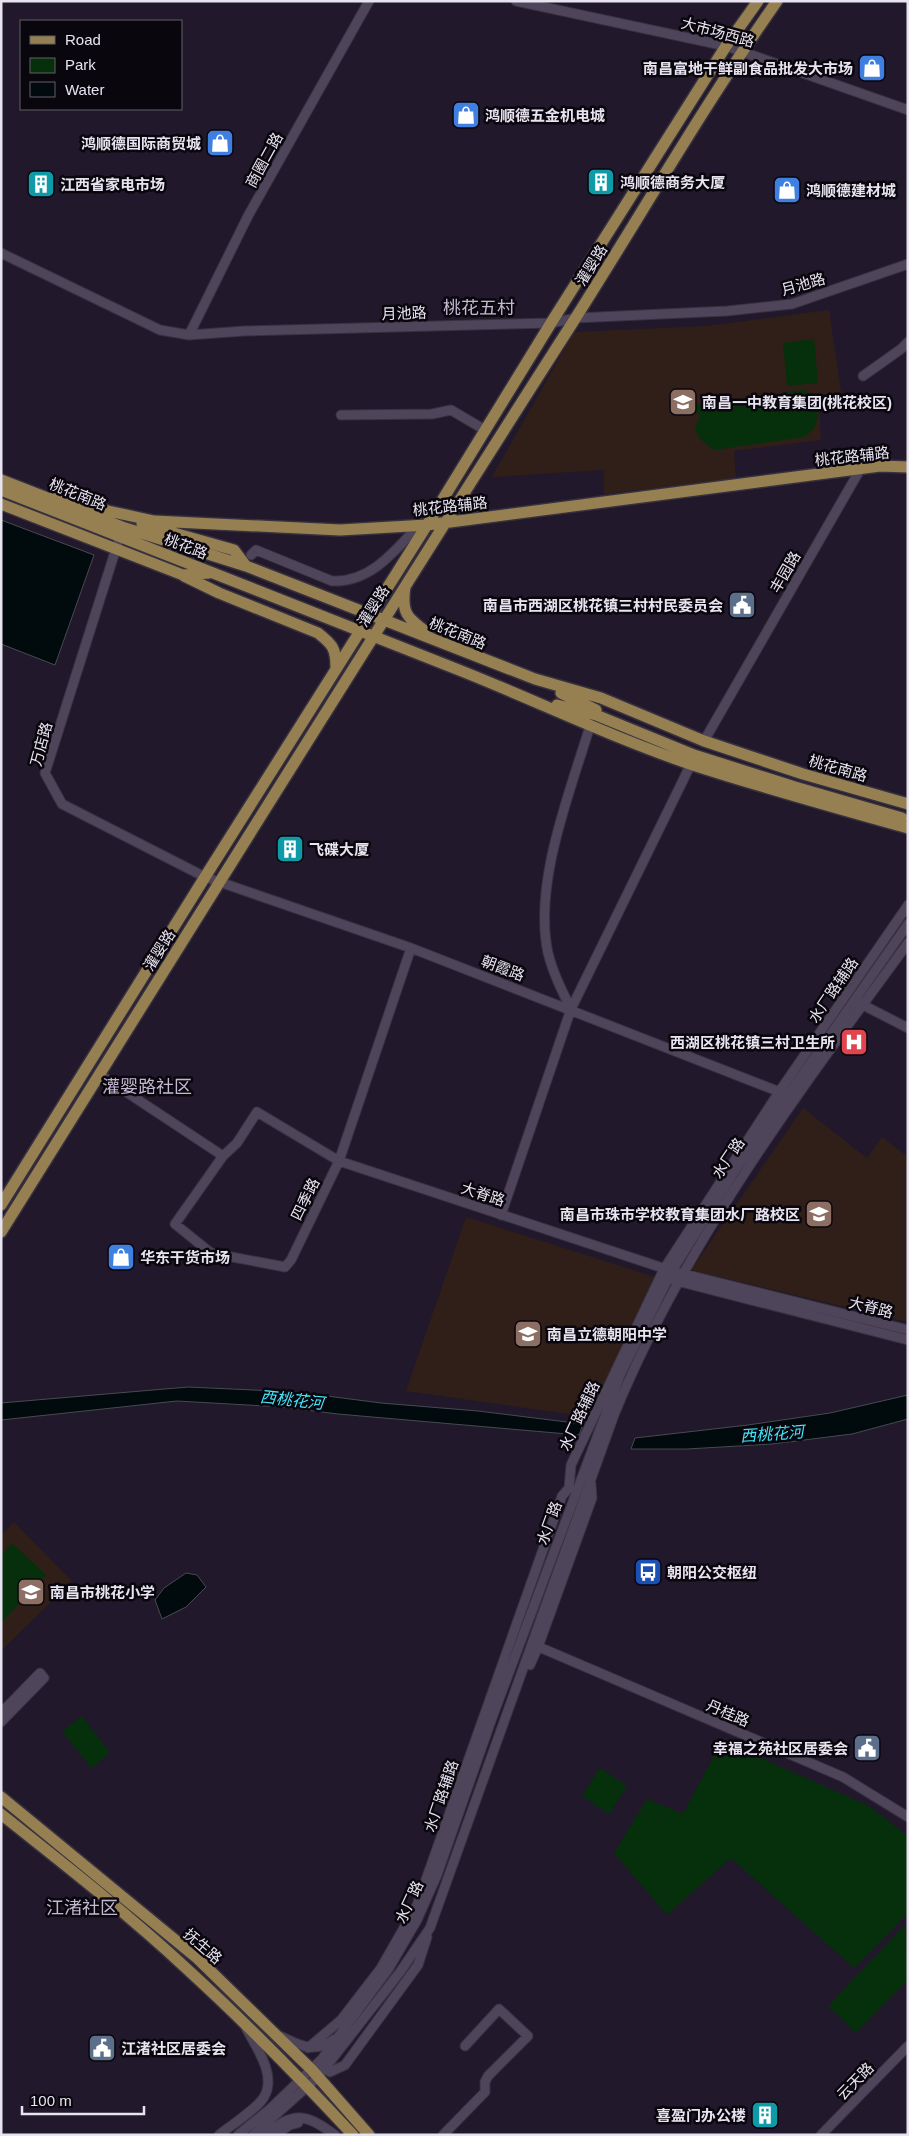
<svg xmlns="http://www.w3.org/2000/svg" width="909" height="2136" viewBox="0 0 909 2136" font-family="Helvetica,'Noto Sans SC',sans-serif">
<rect width="100%" height="100%" fill="#21182b"/>
<!-- education -->
<path fill="#301f18" d="M 829,310 L 842,398 L 819,406 L 821,440 L 734,451 L 736,479 L 604,494 L 604,470 L 492,477 L 574,332 L 705,326 Z
M 803,1108 L 867,1158 L 882,1137 L 908,1157 L 908,1322 L 691,1270 Z
M 466,1217 L 658,1278 L 589,1417 L 406,1391 Z
M 14,1522 L 72,1581 L 1,1651 L 1,1535 Z"/>
<!-- green -->
<path fill="#06300b" d="M 814,339 L 818,383 L 787,386 L 783,343 Z
M 804,390 L 814,395 C 821,410 820,428 804,437 L 714,450 L 700,439 L 695,429 L 701,413 L 689,414 L 688,406 Z
M 12,1543 L 46,1575 L 1,1623 L 1,1555 Z
M 82,1716 L 110,1753 L 91,1768 L 62,1731 Z
M 722,1741 L 869,1806 L 908,1836 L 908,1918 L 905,1916 L 854,1968 L 731,1858 L 667,1915 L 614,1853 L 647,1799 L 683,1814 Z
M 600,1768 L 627,1786 L 609,1814 L 582,1796 Z
M 906,1924 L 908,1980 L 856,2033 L 828,2006 Z"/>
<!-- water -->
<path fill="#010a0c" stroke="#464b50" d="M 1,520 L 94,555 L 55,665 L 1,644 Z
M 188,1387 L 296,1392 L 381,1403 L 478,1411 L 583,1424 L 579,1435 L 338,1414 L 283,1407 L 177,1401 L 1,1420 L 1,1403 Z
M 908,1395 L 908,1419 L 852,1434 L 772,1444 L 687,1449 L 631,1449 L 635,1438 L 748,1425 L 830,1413 Z
M 186,1573 L 197,1575 L 206,1587 L 186,1607 L 162,1619 L 155,1600 L 164,1588 Z"/>
<g fill="none" stroke-linecap="round" stroke-linejoin="round">
<!-- minor casing -->
<g stroke="#37313f" stroke-width="11">
<path id="minor" d="M 516,1 L 726,46 L 908,110
M 1,253 L 160,330 L 189,335 L 244,331 L 551,323 L 576,318 L 727,311 L 792,304 L 908,264
M 189,335 L 248,216 L 369,1
M 863,376 L 901,349 L 908,342
M 341,415 L 432,414 L 451,410 L 485,430
M 120,536 L 45,773 L 62,804 L 205,877 L 411,948 L 785,1094
M 251,555 L 256,550 L 332,581 C 370,583 395,551 419,525
M 704,741 L 861,468
M 857,1002 L 908,1028
M 571,1009 C 562,991 553,973 548,953 C 533,884 570,792 590,726
M 99,1074 L 223,1156 L 237,1143 L 257,1112 L 339,1161 L 672,1271 L 908,1330
M 223,1156 L 175,1224 L 211,1253 L 285,1267 L 291,1260 L 339,1161 L 411,948
M 501,1215 L 571,1009 L 691,764
M 673,1280 L 908,1340
M 532,1644 L 843,1777 L 908,1817
M 530,1665 L 538,1647 L 592,1498 L 591,1484
M 1,1713 L 40,1673 L 44,1678 L 1,1722
M 280,2036 C 301,2046 313,2054 335,2039
M 308,2048 L 341,2020 L 381,1968 L 417,1905 L 562,1496 L 569,1488 L 571,1465 L 664,1269 L 779,1092 L 908,905
M 330,2072 L 345,2065 L 418,1965 L 427,1937
M 219,2135 C 230,2126 258,2108 264,2097 C 277,2075 256,2047 246,2028
M 238,2135 L 270,2109 L 322,2059 L 389,1968 L 417,1920 L 437,1875 L 492,1718 L 621,1373 L 672,1271 L 734,1172 L 908,924
M 253,2135 L 318,2077 L 400,1972 L 430,1928 L 614,1415 C 684,1243 799,1092 908,943
M 265,2135 C 294,2111 305,2113 335,2135
M 275,2135 L 290,2125 L 298,2123
M 443,2135 L 485,2092 L 485,2082 L 488,2076 L 528,2036 L 499,2009 L 465,2046
M 821,2135 L 908,2046"/>
</g>
<!-- major casing -->
<g stroke="#37313f" stroke-width="14">
<path id="major" d="M 1,480 L 122,527 L 246,566 L 535,679 L 601,698 L 704,741 L 803,774 L 908,804
M 1,490 C 154,550 306,609 459,670 C 537,701 613,738 693,765 C 764,788 836,808 908,828
M 56,493 L 108,511 L 154,521 L 340,530 L 427,525 L 880,466 L 908,467
M 1,504 L 183,575 L 209,573
M 142,524 L 234,550 L 246,566
M 184,576 L 219,593 L 318,633 C 332,644 336,648 336,667
M 405,587 C 401,613 407,618 428,633
M 561,693 L 596,710
M 557,705 L 596,715 L 694,755 L 795,787 L 902,818
M 1,1205 L 205,877 L 427,525 L 551,323 L 726,46 L 758,1
M 1,1232 C 191,928 380,623 573,322 C 641,215 704,105 777,1
M 1,1797 L 197,1958 L 312,2070 L 369,2135
M 1,1814 C 64,1864 128,1914 187,1969 C 245,2022 300,2078 353,2135"/>
</g>
<!-- minor -->
<use href="#minor" stroke="#4f455b" stroke-width="9"/>
<!-- major -->
<use href="#major" stroke="#968051" stroke-width="11"/>
</g>
<!-- icons -->
<defs>
<g id="shop-square" transform="scale(1.4375)"><rect x="-9" y="-9" width="18" height="18" rx="4" fill="#3f7fe0" stroke="#09060d"/><path d="M-5-2.5h2.3a2.7 3.5 0 0 1 5.4 0H5L5.5 6h-11ZM-1.5-2.5h3a1.5 2.3 0 0 0-3 0Z" fill="#fff"/></g>
<g id="building-square" transform="scale(1.4375)"><rect x="-9" y="-9" width="18" height="18" rx="4" fill="#0f9aa8" stroke="#09060d"/><path d="M-4-6H4V6H1V3H-1V6H-4ZM-2.5-4.3h1.7v1.8h-1.7ZM.8-4.3h1.7v1.8H.8ZM-2.5-1h1.7V.8h-1.7ZM.8-1h1.7V.8H.8Z" fill="#fff"/></g>
<g id="school-square" transform="scale(1.4375)"><rect x="-9" y="-9" width="18" height="18" rx="4" fill="#8d6e63" stroke="#09060d"/><path d="M0-5L7-2L0 1L-7-2ZM-4 1L0 2.5L4 1V4Q0 6-4 4Z" fill="#fff"/></g>
<g id="civic-square" transform="scale(1.4375)"><rect x="-9" y="-9" width="18" height="18" rx="4" fill="#5c6f8a" stroke="#09060d"/><path d="M-.6-6.5H3V-4.5H.6V-3L4-1V1h2V6H-6V1h2V-1L-.6-3ZM-1.2 2.5V6h2.4V2.5Z" fill="#fff"/></g>
<g id="hospital-square" transform="scale(1.4375)"><rect x="-9" y="-9" width="18" height="18" rx="4" fill="#e0444e" stroke="#09060d"/><path d="M-5-5h3v3.5h4V-5h3V5h-3V1.5h-4V5h-3Z" fill="#fff"/></g>
<g id="bus-square" transform="scale(1.4375)"><rect x="-9" y="-9" width="18" height="18" rx="4" fill="#1a4fb4" stroke="#09060d"/><path d="M-5-6H5V4H4V6H2V4H-2V6H-4V4H-5ZM-3.5-4V0h7V-4ZM-3.5 1.2v1.5H-2V1.2ZM2 1.2v1.5H3.5V1.2Z" fill="#fff"/></g>
</defs>
<g fill-rule="evenodd">
<use href="#shop-square" x="872" y="68"/>
<use href="#shop-square" x="466" y="115"/>
<use href="#shop-square" x="220" y="143"/>
<use href="#building-square" x="601" y="182"/>
<use href="#building-square" x="41" y="184"/>
<use href="#shop-square" x="787" y="190"/>
<use href="#school-square" x="683" y="402"/>
<use href="#civic-square" x="742" y="605"/>
<use href="#building-square" x="290" y="849"/>
<use href="#hospital-square" x="854" y="1042"/>
<use href="#school-square" x="819" y="1214"/>
<use href="#shop-square" x="121" y="1257"/>
<use href="#school-square" x="528" y="1334"/>
<use href="#bus-square" x="648" y="1572"/>
<use href="#school-square" x="31" y="1592"/>
<use href="#civic-square" x="867" y="1748"/>
<use href="#civic-square" x="102" y="2048"/>
<use href="#building-square" x="765" y="2115"/>
</g>
<g text-anchor="middle" dominant-baseline="central" stroke-width="5" stroke-linejoin="round" paint-order="stroke">
<!-- street labels -->
<g font-size="15" fill="#e8e3f0" stroke="#09060d">
<text transform="translate(718 32) rotate(15)">大市场西路</text>
<text transform="translate(264 160) rotate(-61)">商圈二路</text>
<text transform="translate(591 265) rotate(-58)">灌婴路</text>
<text transform="translate(803 284) rotate(-16)">月池路</text>
<text transform="translate(404 313) rotate(-2)">月池路</text>
<text transform="translate(852 456) rotate(-6)">桃花路辅路</text>
<text transform="translate(78 494) rotate(22)">桃花南路</text>
<text transform="translate(450 506) rotate(-6)">桃花路辅路</text>
<text transform="translate(186 546) rotate(21)">桃花路</text>
<text transform="translate(785 572) rotate(-60)">丰园路</text>
<text transform="translate(373 606) rotate(-58)">灌婴路</text>
<text transform="translate(458 633) rotate(22)">桃花南路</text>
<text transform="translate(41 744) rotate(-75)">万店路</text>
<text transform="translate(838 768) rotate(16)">桃花南路</text>
<text transform="translate(159 950) rotate(-58)">灌婴路</text>
<text transform="translate(503 968) rotate(21)">朝霞路</text>
<text transform="translate(833 990) rotate(-56)">水厂路辅路</text>
<text transform="translate(728 1158) rotate(-56)">水厂路</text>
<text transform="translate(483 1194) rotate(18)">大脊路</text>
<text transform="translate(305 1199) rotate(-64)">四季路</text>
<text transform="translate(871 1307) rotate(14)">大脊路</text>
<text transform="translate(579 1416) rotate(-65)">水厂路辅路</text>
<text transform="translate(549 1523) rotate(-70)">水厂路</text>
<text transform="translate(728 1713) rotate(23)">丹桂路</text>
<text transform="translate(441 1796) rotate(-71)">水厂路辅路</text>
<text transform="translate(409 1902) rotate(-65)">水厂路</text>
<text transform="translate(203 1946) rotate(41)">抚生路</text>
<text transform="translate(855 2081) rotate(-46)">云天路</text>
</g>
<!-- poi labels -->
<g font-size="15" font-weight="bold" fill="#e8e3f0" stroke="#09060d" text-anchor="start">
<text x="853" y="68" text-anchor="end">南昌富地干鲜副食品批发大市场</text>
<text x="485" y="115">鸿顺德五金机电城</text>
<text x="201" y="143" text-anchor="end">鸿顺德国际商贸城</text>
<text x="620" y="182">鸿顺德商务大厦</text>
<text x="60" y="184">江西省家电市场</text>
<text x="806" y="190">鸿顺德建材城</text>
<text x="702" y="402">南昌一中教育集团(桃花校区)</text>
<text x="723" y="605" text-anchor="end">南昌市西湖区桃花镇三村村民委员会</text>
<text x="309" y="849">飞碟大厦</text>
<text x="835" y="1042" text-anchor="end">西湖区桃花镇三村卫生所</text>
<text x="800" y="1214" text-anchor="end">南昌市珠市学校教育集团水厂路校区</text>
<text x="140" y="1257">华东干货市场</text>
<text x="547" y="1334">南昌立德朝阳中学</text>
<text x="667" y="1572">朝阳公交枢纽</text>
<text x="50" y="1592">南昌市桃花小学</text>
<text x="848" y="1748" text-anchor="end">幸福之苑社区居委会</text>
<text x="121" y="2048">江渚社区居委会</text>
<text x="746" y="2115" text-anchor="end">喜盈门办公楼</text>
</g>
<!-- water labels -->
<g font-size="16" font-style="italic" fill="#45e5fb" stroke="#09060d">
<text transform="translate(292 1400) rotate(6)">西桃花河</text>
<text transform="translate(772 1434) rotate(-4)">西桃花河</text>
</g>
<!-- quarter labels -->
<g font-size="18" fill="#c3b8d2" stroke="#09060d">
<text x="479" y="308">桃花五村</text>
<text x="147" y="1087">灌婴路社区</text>
<text x="82" y="1908">江渚社区</text>
</g>
</g>
<!-- border -->
<rect width="909" height="2136" fill="none" stroke="#e8e3f0" stroke-width="5"/>
<!-- legend -->
<rect x="20" y="20" width="162" height="90" fill="#09060d" stroke="#625e68"/>
<rect x="30" y="36" width="25" height="8" fill="#968051" stroke="#625e68"/>
<text x="65" y="45" font-size="15" fill="#e8e3f0">Road</text>
<rect x="30" y="58" width="25" height="15" fill="#06300b" stroke="#625e68"/>
<text x="65" y="70" font-size="15" fill="#e8e3f0">Park</text>
<rect x="30" y="82" width="25" height="15" fill="#010a0c" stroke="#625e68"/>
<text x="65" y="95" font-size="15" fill="#e8e3f0">Water</text>
<!-- scale -->
<path d="M22 2106v8h122v-8" fill="none" stroke="#e8e3f0" stroke-width="2.5"/>
<text x="30" y="2106" font-size="15" fill="#e8e3f0" stroke="#09060d" stroke-width="4" paint-order="stroke">100 m</text>
</svg>
